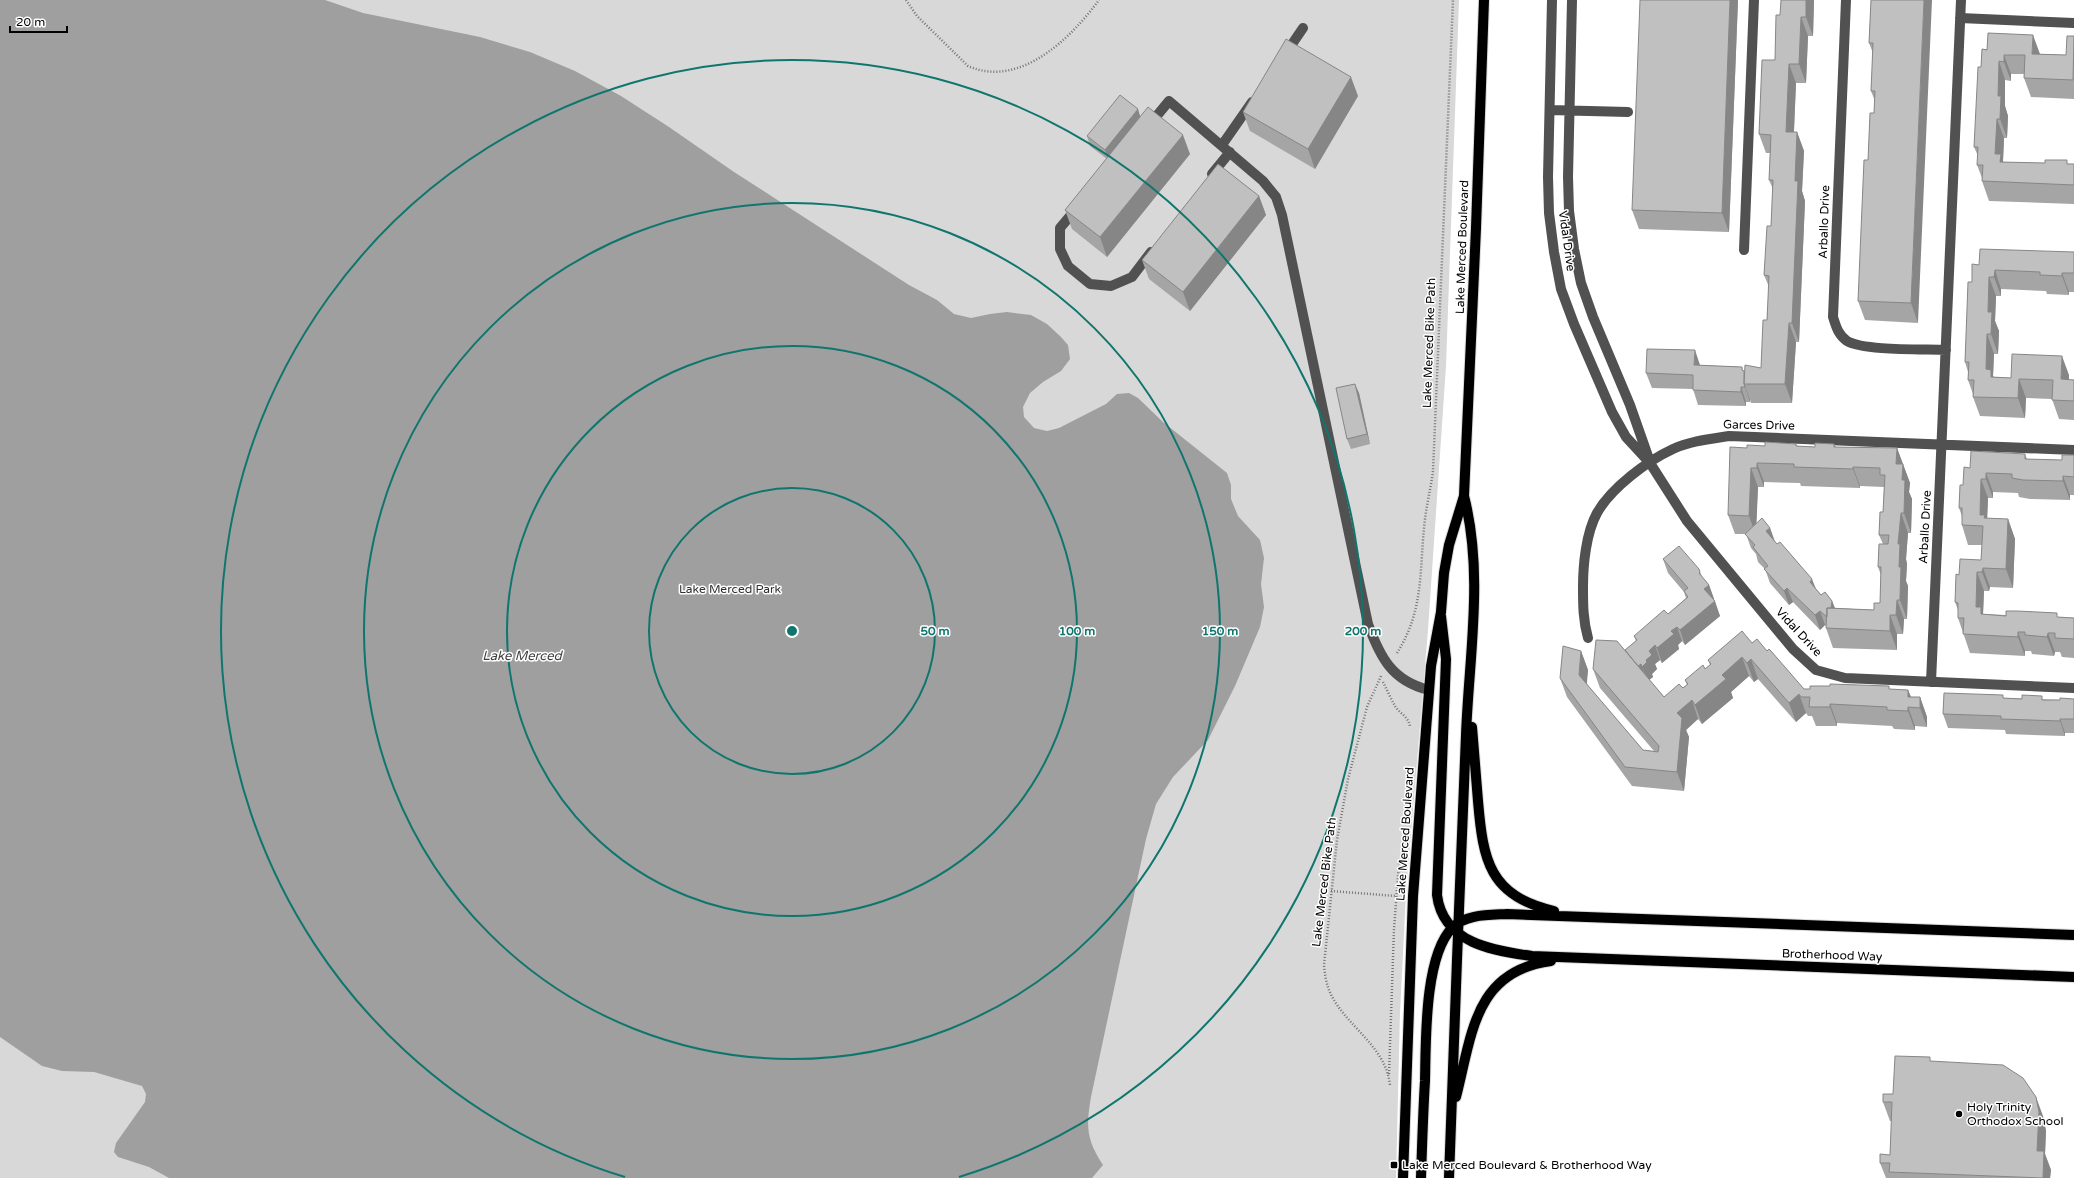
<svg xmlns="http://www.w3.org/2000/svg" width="2074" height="1178" viewBox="0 0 2074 1178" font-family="'Varela Round',sans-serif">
<rect width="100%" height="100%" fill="#fff"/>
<!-- green -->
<path fill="#d8d8d8" d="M 0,0 L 1459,0 L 1446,366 L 1428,630 L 1406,893 L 1400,1013 L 1396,1178 L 0,1178 Z"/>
<!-- water -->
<path fill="#9f9f9f" d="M 0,0 L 325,0 L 363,13 L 480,37 L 530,52 L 575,71 L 621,96 L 669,127 L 734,172 L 909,285 L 937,300 L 954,314 L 971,318 L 990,314 L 1007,312 L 1031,315 L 1047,324 L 1061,337 L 1068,345 L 1070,359 L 1061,371 L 1043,382 L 1030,393 L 1023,407 L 1024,417 L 1034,428 L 1047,431 L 1059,428 L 1106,404 L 1117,394 L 1129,393 L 1138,398 L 1163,422 L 1227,473 L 1231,485 L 1231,499 L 1238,516 L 1260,540 L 1264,558 L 1261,584 L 1264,607 L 1260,627 L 1235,686 L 1208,740 L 1173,777 L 1156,804 L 1146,839 L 1091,1097 C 1086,1126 1086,1139 1103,1165 L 1092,1178 L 169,1178 L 149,1167 L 118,1157 L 114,1152 L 116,1143 L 145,1102 L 146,1094 L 142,1086 L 94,1072 L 62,1071 L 42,1066 L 0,1037 Z"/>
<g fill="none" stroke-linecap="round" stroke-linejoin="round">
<!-- major casing -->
<g stroke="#dbdbdb" stroke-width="12">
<path id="major" d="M 1441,616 L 1446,659 L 1437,895 C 1443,943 1493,951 1532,956 L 2074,977
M 1472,727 C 1474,752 1476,777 1478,801 C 1483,860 1489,896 1554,911
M 1456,1097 C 1472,1035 1474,971 1551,961
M 1403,1178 L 1413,896 L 1431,666 L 1441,612 L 1444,573 L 1449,545 L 1464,496 L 1476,228 L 1484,0
M 1421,1178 C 1422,1146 1423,1113 1425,1081 C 1426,1042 1424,957 1452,928 C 1465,914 1490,915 1507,914 L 2074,935
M 1449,1178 C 1454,1030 1460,883 1466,735 C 1469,656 1484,574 1464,496"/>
</g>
<!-- path -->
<path stroke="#737373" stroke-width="2.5" stroke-dasharray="1 2" stroke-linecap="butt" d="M 906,0 L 917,16 L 968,66 C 1020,89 1071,38 1099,0
M 1397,653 C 1425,609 1419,568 1425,519 C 1427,503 1431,487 1433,471 L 1453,0
M 1381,676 L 1367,707 L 1348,779 L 1337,840 L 1324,965 C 1325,977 1327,989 1334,1000 C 1351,1029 1387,1049 1390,1086
M 1383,682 C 1387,690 1391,699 1395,706 C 1400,714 1409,717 1410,727
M 1331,891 L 1396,896
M 1389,1074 L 1394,929 L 1399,863"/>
<!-- minor -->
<path stroke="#515151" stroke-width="10" d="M 1552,0 L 1548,177 L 1549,213 L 1554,252 L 1561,289 L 1574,324 L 1612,412 L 1626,437 L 1650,463 L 1687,521 L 1793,649 L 1816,670 L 1845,678 L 2074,688
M 1572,0 L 1568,177 L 1569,211 L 1574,249 L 1581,283 L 1593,317 L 1630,405 L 1649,459
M 1846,0 L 1833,317 C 1836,326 1838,335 1847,341 C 1864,351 1923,349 1946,350
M 1960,18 L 2074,23
M 1286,53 L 1303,28
M 1550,110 L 1628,112
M 1150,124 L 1169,101 L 1263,181 L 1276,197 L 1282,215 L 1368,624 C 1380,657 1392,681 1429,690
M 1222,145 L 1252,102
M 1212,174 L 1230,152
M 1076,209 L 1060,228 L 1060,249 L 1068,266 L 1090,284 L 1111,286 L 1132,277 L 1151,252
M 1744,250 L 1754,0
M 1588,638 C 1583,620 1583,605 1583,587 C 1583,565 1586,533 1597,513 C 1611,488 1647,461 1673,449 C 1691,441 1710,439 1729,436 L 2074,450
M 1931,682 L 1961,0"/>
<!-- major -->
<use href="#major" stroke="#000" stroke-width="10"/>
</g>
<!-- wall -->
<path fill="#a5a5a5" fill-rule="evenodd" d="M 1738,0 L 1729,232 L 1639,229 L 1632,210 Z
M 1814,0 L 1813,36 L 1808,36 L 1806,83 L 1796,83 L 1794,132 L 1797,132 L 1804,151 L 1802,191 L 1805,201 L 1799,342 L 1796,342 L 1792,403 L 1751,403 L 1750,400 L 1750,402 L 1746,402 L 1746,406 L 1698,405 L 1693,389 L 1652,388 L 1646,373 L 1700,365 L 1742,367 L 1743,371 L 1761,368 L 1767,320 L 1769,287 L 1764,275 L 1771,226 L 1773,189 L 1769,180 L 1770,153 L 1766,153 L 1759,134 L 1775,60 L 1780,15 Z
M 1871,0 L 1918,323 L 1865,320 L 1858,301 L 1868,160 L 1874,113 L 1875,101 L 1871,91 L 1873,53 L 1869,43 Z
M 2074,36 L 2074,99 L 2031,97 L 2024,78 L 2024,74 L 2011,74 L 2011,81 L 2005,80 L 2005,106 L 2008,116 L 2007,138 L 2004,138 L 2003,161 L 2003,162 L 2074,164 L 2074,204 L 1989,201 L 1982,181 L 1982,178 L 1977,165 L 1978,156 L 1974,147 L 1981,67 L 1982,49 L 2040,54 L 2066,55 Z
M 1358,96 L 1315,169 L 1250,131 L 1243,112 Z
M 1141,117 L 1190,154 L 1107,257 L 1072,229 L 1065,210 L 1107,159 L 1090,146 L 1087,136 Z
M 1259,196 L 1266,215 L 1190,311 L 1149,279 L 1142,260 Z
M 2074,252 L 2074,292 L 2069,292 L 2069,295 L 2047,294 L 2046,291 L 2001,289 L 2001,296 L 1996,296 L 1995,321 L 1999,331 L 1998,354 L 1994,354 L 1993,376 L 1994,377 L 2011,378 L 2069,375 L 2069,380 L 2074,380 L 2074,420 L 2059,419 L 2052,399 L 2026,398 L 2025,418 L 1980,416 L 1973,397 L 1973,394 L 1968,380 L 1968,372 L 1965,362 L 1972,282 L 1979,265 Z
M 1359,393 L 1370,444 L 1351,449 L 1347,439 Z
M 1796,444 L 1797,446 L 1815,447 L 1834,444 L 1836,447 L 1897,448 L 1910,483 L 1909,492 L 1912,499 L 1911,533 L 1908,533 L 1906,559 L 1907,564 L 1906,581 L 1908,586 L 1907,616 L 1907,619 L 1904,619 L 1903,634 L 1897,634 L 1897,650 L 1833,648 L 1826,628 L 1826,626 L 1825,625 L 1820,630 L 1793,602 L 1789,605 L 1770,583 L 1765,569 L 1758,562 L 1756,554 L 1751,548 L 1746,534 L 1735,534 L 1728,515 L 1747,448 L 1765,446 ZM 1764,482 L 1800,483 L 1801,486 L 1860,488 L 1860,486 L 1884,487 L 1883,512 L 1879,535 L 1883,544 L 1878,567 L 1881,575 L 1880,603 L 1874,610 L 1835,608 L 1832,601 L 1821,595 L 1775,542 L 1770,528 L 1756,524 L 1758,487 L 1764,487 Z
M 2025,454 L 2027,459 L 2062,460 L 2074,455 L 2074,495 L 2070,495 L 2070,500 L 2030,499 L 2019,497 L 2018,493 L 1993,492 L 1993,498 L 1988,498 L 1987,519 L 2008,519 L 2015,539 L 2013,588 L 1990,587 L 1989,591 L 1984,591 L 1983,614 L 2074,618 L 2074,658 L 2062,657 L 2060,652 L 2055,652 L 2054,656 L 2032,654 L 2031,651 L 2025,651 L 2025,656 L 1970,653 L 1958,618 L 1958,610 L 1955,602 L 1959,575 L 1981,560 L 1982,545 L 1968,545 L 1962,525 L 1962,516 L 1959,508 L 1963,485 L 1970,468 Z
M 1663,559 L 1703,578 L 1709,585 L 1714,599 L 1713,600 L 1720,616 L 1685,645 L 1682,641 L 1678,645 L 1679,649 L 1662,663 L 1660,660 L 1655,664 L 1657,669 L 1652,674 L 1653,677 L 1649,680 L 1664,697 L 1683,688 L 1687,685 L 1685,680 L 1705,669 L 1710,665 L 1708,660 L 1752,643 L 1767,651 L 1804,689 L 1908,690 L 1911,697 L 1920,697 L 1927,717 L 1927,727 L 1915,726 L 1915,730 L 1894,729 L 1892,726 L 1837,723 L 1837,726 L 1816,726 L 1812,716 L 1808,716 L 1806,713 L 1796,722 L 1758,679 L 1754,682 L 1749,676 L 1731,692 L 1733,698 L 1702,724 L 1698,719 L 1686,730 L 1689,737 L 1684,791 L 1632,786 L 1567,697 L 1560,678 L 1581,651 L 1588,670 L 1586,684 L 1643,750 L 1654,751 L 1600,688 L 1593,669 L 1625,650 L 1636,641 L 1634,636 L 1668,614 L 1686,598 L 1684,592 L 1668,573 Z
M 2005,698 L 2060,700 L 2074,699 L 2074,733 L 2065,733 L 2065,736 L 2006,734 L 2005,730 L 1948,728 L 1943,714 Z
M 1932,1061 L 2043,1116 L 2046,1131 L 2045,1154 L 2051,1170 L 2050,1178 L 1886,1178 L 1880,1163 L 1890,1155 L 1892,1121 L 1890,1121 L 1883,1102 L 1893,1094 Z"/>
<!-- shaded-wall -->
<path fill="#868686" d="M 1730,0 L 1738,0 L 1729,232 L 1722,213 Z
M 1806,0 L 1814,0 L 1813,36 L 1806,17 Z
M 1924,0 L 1932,0 L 1918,323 L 1911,303 Z
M 1801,17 L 1808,36 L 1806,83 L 1799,64 Z
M 2033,35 L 2040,54 L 2032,54 Z
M 2004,55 L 2011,74 L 2011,81 L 2004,62 Z
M 1999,61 L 2005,80 L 2005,106 L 2008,116 L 2007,138 L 2000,119 L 1998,96 Z
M 1789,64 L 1796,83 L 1793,151 L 1786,132 Z
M 1351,77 L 1358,96 L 1315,169 L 1308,149 Z
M 1138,109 L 1141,119 L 1108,160 L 1105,150 Z
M 1997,119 L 2004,138 L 2003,161 L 2008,174 L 1995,154 Z
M 1797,132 L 1804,151 L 1802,191 L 1805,201 L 1799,342 L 1792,323 L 1795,181 Z
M 1183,135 L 1190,154 L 1107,257 L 1100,237 Z
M 1259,196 L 1266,215 L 1190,311 L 1183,292 Z
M 1995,270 L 2001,289 L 2001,296 L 1994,277 Z
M 2062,273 L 2069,292 L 2069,295 L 2062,276 Z
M 1989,277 L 1996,296 L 1995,321 L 1999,331 L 1998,354 L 1991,334 L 1988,312 Z
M 1789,323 L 1796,342 L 1792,403 L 1785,384 Z
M 1987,334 L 1994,354 L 1993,376 L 1998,389 L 1986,369 Z
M 1695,350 L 1700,365 L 1694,365 Z
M 2062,356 L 2069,375 L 2068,399 L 2061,379 Z
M 2019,379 L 2026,398 L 2025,418 L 2018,398 Z
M 1355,384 L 1359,393 L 1370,444 L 1367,434 Z
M 1745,386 L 1750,400 L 1750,402 L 1745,387 Z
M 1741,387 L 1746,402 L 1746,406 L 1741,392 Z
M 1897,448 L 1910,483 L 1909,492 L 1912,499 L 1911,533 L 1904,513 L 1896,464 Z
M 1757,463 L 1764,482 L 1764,487 L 1757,468 Z
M 1853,467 L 1860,486 L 1860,488 L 1853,469 Z
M 1751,468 L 1758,487 L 1756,535 L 1749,516 Z
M 1986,473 L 1993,492 L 1993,498 L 1986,479 Z
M 2063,476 L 2070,495 L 2070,500 L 2063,481 Z
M 1981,479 L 1988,498 L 1987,522 L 1980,515 Z
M 1901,513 L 1908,533 L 1906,559 L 1907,564 L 1906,581 L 1908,586 L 1907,619 L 1900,600 L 1898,544 Z
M 2008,519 L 2015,539 L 2013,588 L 2006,569 Z
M 1770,528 L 1775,542 L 1766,531 Z
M 1983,568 L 1990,587 L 1989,591 L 1982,572 Z
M 1700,572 L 1706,586 L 1699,573 Z
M 1977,572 L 1984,591 L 1983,614 L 1988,627 L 1976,607 Z
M 1812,579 L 1818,594 L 1810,582 Z
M 1709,585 L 1714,599 L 1710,603 L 1704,589 Z
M 1787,588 L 1793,602 L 1789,605 L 1784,591 Z
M 1897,600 L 1904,619 L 1903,634 L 1896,615 Z
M 1715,601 L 1720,616 L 1685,645 L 1680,630 Z
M 1832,601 L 1838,616 L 1829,619 Z
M 1820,611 L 1825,625 L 1820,630 L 1815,615 Z
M 1890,615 L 1897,634 L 1897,650 L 1890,631 Z
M 1677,627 L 1682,641 L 1678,645 L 1679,649 L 1662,663 L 1657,648 L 1671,631 Z
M 2018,632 L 2025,651 L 2025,656 L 2018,637 Z
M 2048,633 L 2055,652 L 2054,656 L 2047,637 Z
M 1655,645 L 1660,660 L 1655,664 L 1657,669 L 1652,674 L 1653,677 L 1648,681 L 1642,667 L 1649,651 Z
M 1581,651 L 1588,670 L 1586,694 L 1579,675 Z
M 1742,657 L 1749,676 L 1731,692 L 1733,698 L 1702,724 L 1695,705 L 1722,675 Z
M 1751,659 L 1758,679 L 1754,682 L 1747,663 Z
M 1641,664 L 1646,679 L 1637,668 Z
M 1908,690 L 1915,707 L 1908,697 Z
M 1799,694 L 1806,713 L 1796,722 L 1789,703 Z
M 1920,697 L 1927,717 L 1927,727 L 1920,708 Z
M 1692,700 L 1698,719 L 1686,730 L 1689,737 L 1684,791 L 1677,772 L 1677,713 Z
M 1830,704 L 1837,723 L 1837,726 L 1830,707 Z
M 1908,707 L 1915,726 L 1915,730 L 1908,711 Z
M 2060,719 L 2065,733 L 2065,736 L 2060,721 Z
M 2036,1097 L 2043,1116 L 2046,1131 L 2045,1154 L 2051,1170 L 2050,1178 L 2043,1178 L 2037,1151 Z"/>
<!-- building -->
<path fill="#c0c0c0" stroke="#868686" d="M 1640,0 L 1730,0 L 1722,213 L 1632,210 Z
M 1781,0 L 1806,0 L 1806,17 L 1801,17 L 1799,64 L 1789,64 L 1786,132 L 1797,132 L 1795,181 L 1798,181 L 1792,323 L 1789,323 L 1785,384 L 1744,384 L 1745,365 L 1761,368 L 1763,320 L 1767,320 L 1769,276 L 1764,275 L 1767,226 L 1771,226 L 1773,180 L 1769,180 L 1771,135 L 1759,134 L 1762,60 L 1775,60 L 1776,15 L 1780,15 Z
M 1871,0 L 1924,0 L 1911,303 L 1858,301 L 1864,160 L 1868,160 L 1870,113 L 1874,113 L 1875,91 L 1871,91 L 1873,43 L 1869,43 Z
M 1988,33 L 2033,35 L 2032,54 L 2066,55 L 2067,36 L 2074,36 L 2073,80 L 2024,78 L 2025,55 L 2004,55 L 2004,62 L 1999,61 L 1998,96 L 2001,96 L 2000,119 L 1997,119 L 1995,154 L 2001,154 L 2000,162 L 2045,163 L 2045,160 L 2067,160 L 2067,164 L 2074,164 L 2074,185 L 1982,181 L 1983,165 L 1977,165 L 1978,147 L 1974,147 L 1978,67 L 1981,67 L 1982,49 L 1987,50 Z
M 1286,39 L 1351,77 L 1308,149 L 1243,112 Z
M 1120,95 L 1138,109 L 1105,150 L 1087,136 Z
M 1148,107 L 1183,135 L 1100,237 L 1065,210 Z
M 1218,164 L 1259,196 L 1183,292 L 1142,260 Z
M 1980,249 L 2074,252 L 2074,273 L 2062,273 L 2062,276 L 2040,275 L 2040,272 L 1995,270 L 1994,277 L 1989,277 L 1988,312 L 1992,312 L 1991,334 L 1987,334 L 1986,369 L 1991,370 L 1991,377 L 2011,378 L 2012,354 L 2062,356 L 2061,379 L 2074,380 L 2074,401 L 2052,400 L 2053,380 L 2019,379 L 2018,398 L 1973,397 L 1974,380 L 1968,380 L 1969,362 L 1965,362 L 1968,282 L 1972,282 L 1972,264 L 1979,265 Z
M 1647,349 L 1695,350 L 1694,365 L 1742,367 L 1742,370 L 1744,371 L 1744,384 L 1745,387 L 1741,387 L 1741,392 L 1693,390 L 1693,375 L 1646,373 Z
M 1355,384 L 1367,434 L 1347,439 L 1336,388 Z
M 1765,442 L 1796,444 L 1796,446 L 1815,447 L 1815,443 L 1834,444 L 1834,447 L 1897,448 L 1896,464 L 1903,464 L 1902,480 L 1905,480 L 1904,513 L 1901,513 L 1898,544 L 1900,544 L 1899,567 L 1901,567 L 1900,597 L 1900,600 L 1897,600 L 1896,615 L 1890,615 L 1890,631 L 1826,628 L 1827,608 L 1874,610 L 1874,603 L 1880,603 L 1881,567 L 1878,567 L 1879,544 L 1888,544 L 1889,535 L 1879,535 L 1880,512 L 1883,512 L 1885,475 L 1880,475 L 1880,468 L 1853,467 L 1853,469 L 1794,467 L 1794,464 L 1757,463 L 1757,468 L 1751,468 L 1749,516 L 1728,515 L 1730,447 L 1747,448 L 1747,445 L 1765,446 Z
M 1971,451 L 2025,454 L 2025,459 L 2062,460 L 2062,455 L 2074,455 L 2074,477 L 2063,476 L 2063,481 L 2023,480 L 2012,478 L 2012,474 L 1986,473 L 1986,479 L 1981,479 L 1980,515 L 1985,515 L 1984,518 L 2008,519 L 2006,569 L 1983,568 L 1982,572 L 1977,572 L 1976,607 L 1981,607 L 1981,614 L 2006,616 L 2006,611 L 2017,611 L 2057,613 L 2057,617 L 2074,618 L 2074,639 L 2055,638 L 2055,633 L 2048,633 L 2047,637 L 2025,635 L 2025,632 L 2018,632 L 2018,637 L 1963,634 L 1964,618 L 1958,618 L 1958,603 L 1955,602 L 1956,574 L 1959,575 L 1960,559 L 1981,560 L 1983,526 L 1962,525 L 1962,508 L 1959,508 L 1960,485 L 1963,485 L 1964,467 L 1970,468 Z
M 1762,518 L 1770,528 L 1766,531 L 1777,544 L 1780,542 L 1812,579 L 1810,582 L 1821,595 L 1825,592 L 1832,601 L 1831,608 L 1827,608 L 1827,617 L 1820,611 L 1815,615 L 1787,588 L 1784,591 L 1764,569 L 1768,566 L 1753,547 L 1755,545 L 1745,534 Z
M 1679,546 L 1699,569 L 1700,572 L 1699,573 L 1709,585 L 1704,589 L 1715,601 L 1680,630 L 1677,627 L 1671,631 L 1674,634 L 1657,648 L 1655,645 L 1649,651 L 1652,655 L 1646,660 L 1647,662 L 1642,667 L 1641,664 L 1638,666 L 1625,650 L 1637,640 L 1634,636 L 1664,610 L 1668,614 L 1688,597 L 1684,591 L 1688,588 L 1663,559 Z
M 1742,631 L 1752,643 L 1757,639 L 1767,651 L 1769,649 L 1771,651 L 1804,689 L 1810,689 L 1810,686 L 1830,686 L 1830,684 L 1889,686 L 1889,689 L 1908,690 L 1908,697 L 1920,697 L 1920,708 L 1908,707 L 1908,711 L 1887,710 L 1887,707 L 1830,704 L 1830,707 L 1809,707 L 1810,697 L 1801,697 L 1799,694 L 1789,703 L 1751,659 L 1747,663 L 1742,657 L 1722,675 L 1726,679 L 1695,705 L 1692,700 L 1677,713 L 1682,718 L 1677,772 L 1625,767 L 1560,678 L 1563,646 L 1581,651 L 1579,675 L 1643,750 L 1658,752 L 1659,746 L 1593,669 L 1596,640 L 1617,641 L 1664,697 L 1679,684 L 1683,688 L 1688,684 L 1685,680 L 1703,665 L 1705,669 L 1711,664 L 1708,660 Z
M 1944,693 L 2003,695 L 2003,698 L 2022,699 L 2022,695 L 2042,696 L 2042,700 L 2060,700 L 2060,698 L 2074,699 L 2074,719 L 2060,719 L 2060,721 L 2001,719 L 2001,716 L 1943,714 Z
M 1895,1056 L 1930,1057 L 1930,1061 L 2003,1065 L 2023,1078 L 2036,1097 L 2039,1112 L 2037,1151 L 2044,1151 L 2043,1178 L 1889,1172 L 1890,1163 L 1880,1163 L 1880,1154 L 1890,1155 L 1892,1102 L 1883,1102 L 1883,1094 L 1893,1094 Z"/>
<!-- distance rings -->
<g fill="none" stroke="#0f766e" stroke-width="2">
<circle cx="792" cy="631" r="143"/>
<circle cx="792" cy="631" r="285"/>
<circle cx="792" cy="631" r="428"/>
<path d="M625 1177A571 571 0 1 1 959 1177"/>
</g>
<!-- markers -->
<g fill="#000" stroke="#fff" stroke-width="1.5">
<circle cx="1959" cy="1114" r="4"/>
<rect x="1390" y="1161" width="8" height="8" rx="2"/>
</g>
<g text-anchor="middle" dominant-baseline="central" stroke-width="3" stroke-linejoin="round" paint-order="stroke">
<!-- street labels -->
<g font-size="12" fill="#000" stroke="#fff">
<text transform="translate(1824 222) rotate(-88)">Arballo Drive</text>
<text transform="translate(1567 241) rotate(82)">Vidal Drive</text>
<text transform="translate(1462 247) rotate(-88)">Lake Merced Boulevard</text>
<text transform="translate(1429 343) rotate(-88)">Lake Merced Bike Path</text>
<text transform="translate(1759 425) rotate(1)">Garces Drive</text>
<text transform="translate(1925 527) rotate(-87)">Arballo Drive</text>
<text transform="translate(1799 632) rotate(47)">Vidal Drive</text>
<text transform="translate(1405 834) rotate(-86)">Lake Merced Boulevard</text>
<text transform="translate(1324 882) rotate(-83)">Lake Merced Bike Path</text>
<text transform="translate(1832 955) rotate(2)">Brotherhood Way</text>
</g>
<!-- park labels -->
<g font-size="12" fill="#2f2f2f" stroke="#fff">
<text x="730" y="589">Lake Merced Park</text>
</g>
<!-- poi labels -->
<g font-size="12" fill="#000" stroke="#fff" text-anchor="start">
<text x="1967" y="1107">Holy Trinity<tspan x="1967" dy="14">Orthodox School</tspan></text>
<text x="1402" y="1165">Lake Merced Boulevard &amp; Brotherhood Way</text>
</g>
<!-- water labels -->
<g font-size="13" font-style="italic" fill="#404040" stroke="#fff">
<text x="522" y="656">Lake Merced</text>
</g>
</g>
<circle cx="792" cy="631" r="6" fill="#0f766e" stroke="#fff" stroke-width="2"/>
<g font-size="12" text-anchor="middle" font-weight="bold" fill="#0f766e" stroke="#fff" stroke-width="3" stroke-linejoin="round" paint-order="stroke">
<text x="935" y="635">50 m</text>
<text x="1077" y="635">100 m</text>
<text x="1220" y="635">150 m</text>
<text x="1363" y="635">200 m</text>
</g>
<!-- scale -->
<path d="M10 26v6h57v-6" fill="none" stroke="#000000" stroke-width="2"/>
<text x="16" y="26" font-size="12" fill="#000000" stroke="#ffffff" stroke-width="3" paint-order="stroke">20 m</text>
</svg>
